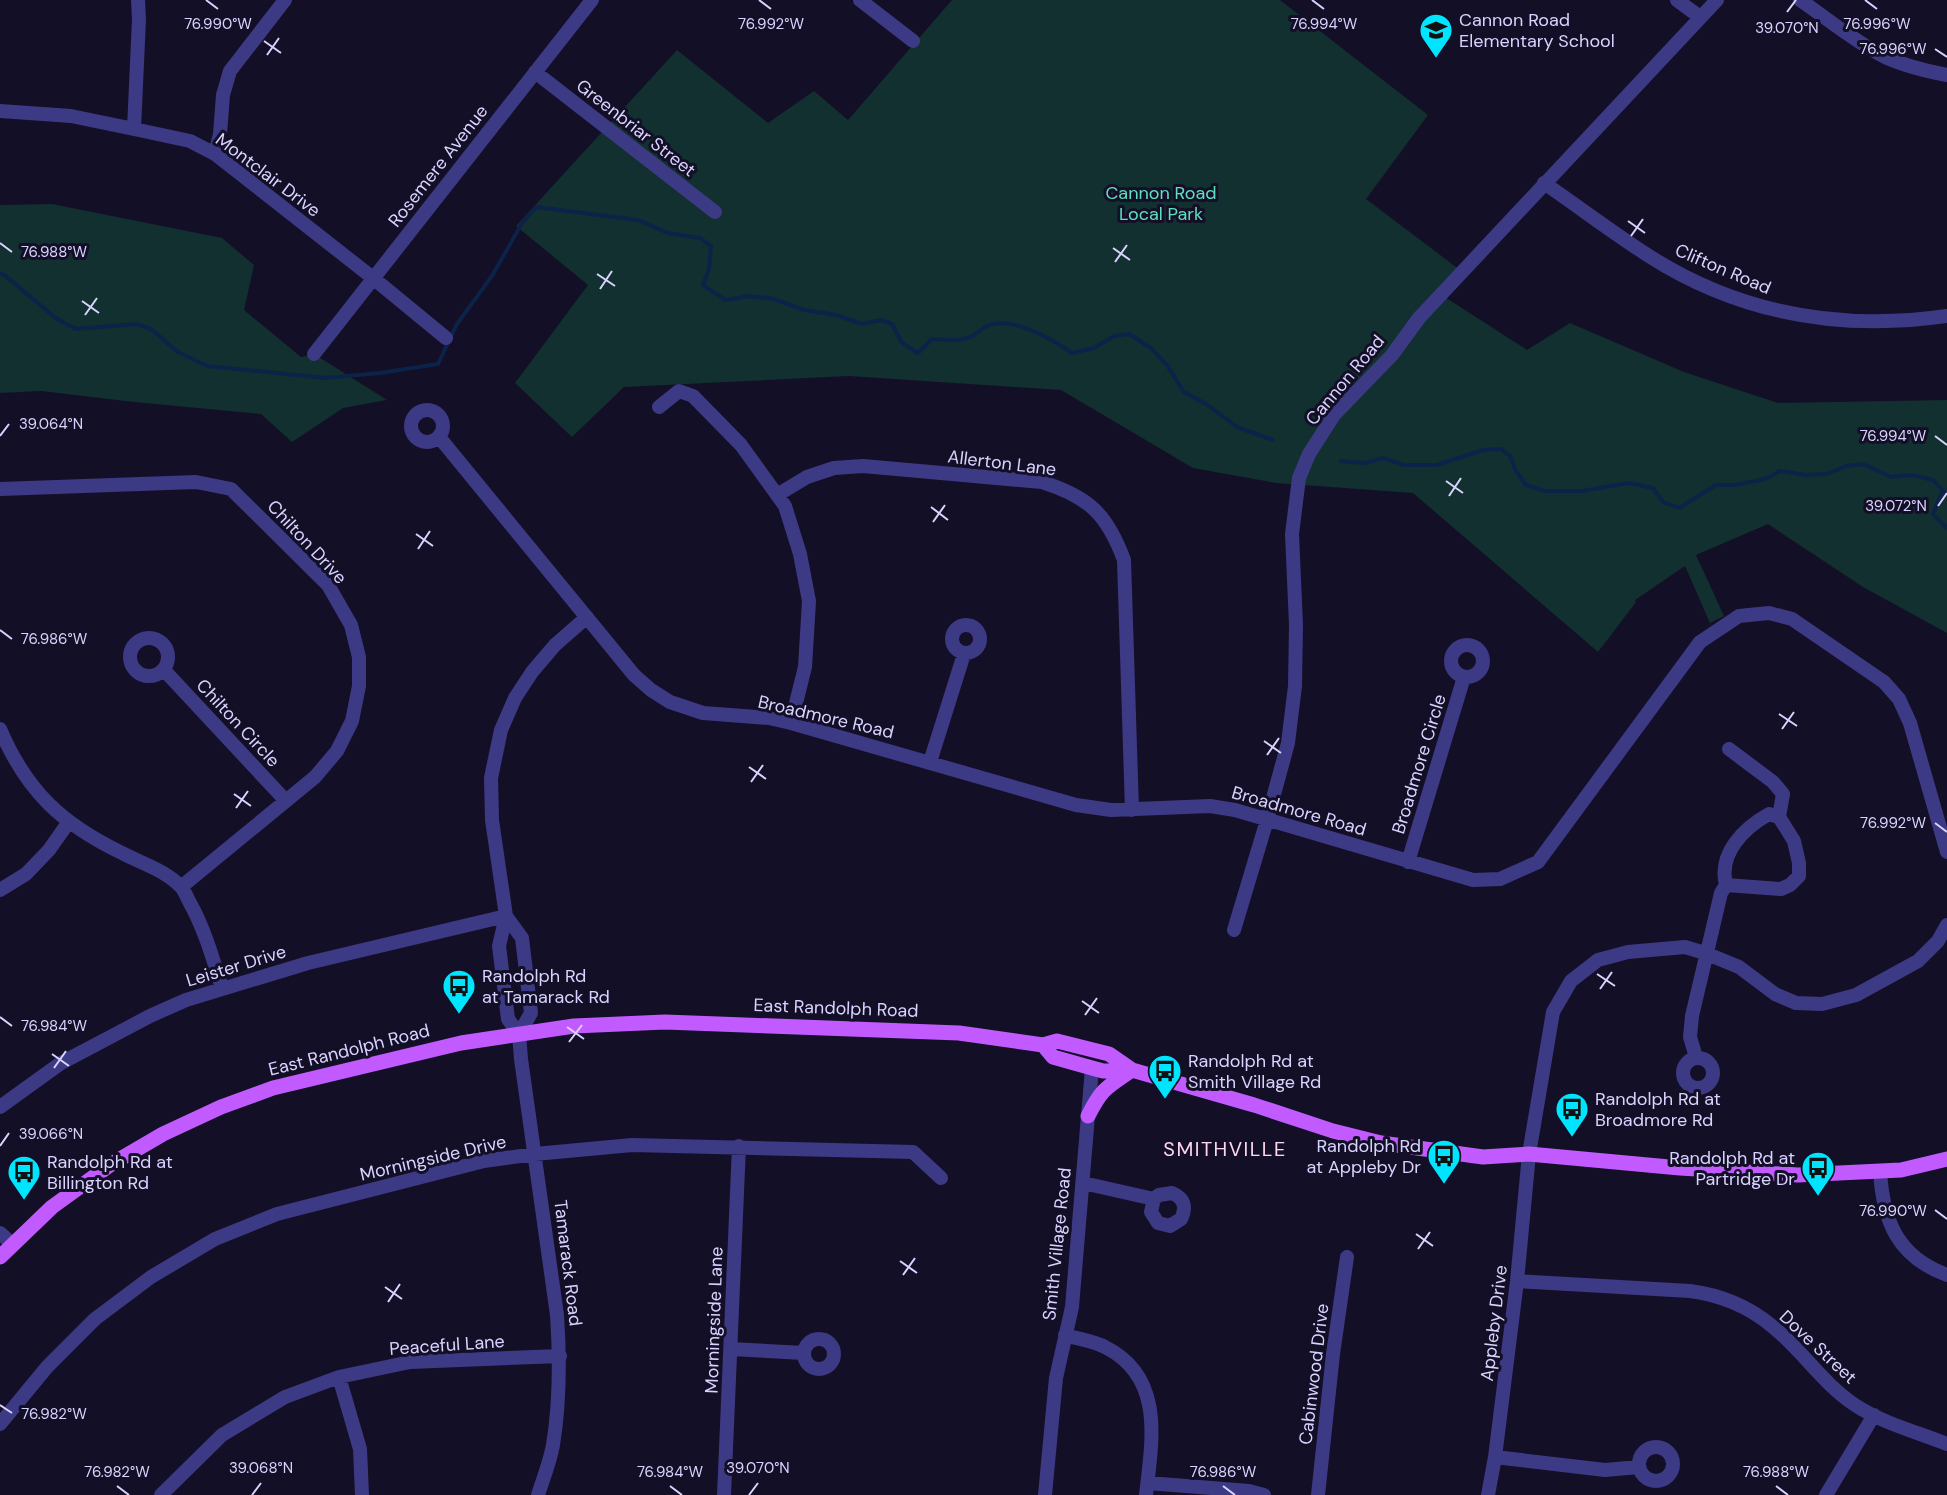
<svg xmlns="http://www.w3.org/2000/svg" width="1947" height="1495" viewBox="0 0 1947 1495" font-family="'DM Sans',sans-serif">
<rect width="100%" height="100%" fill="#130f26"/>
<!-- green -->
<path fill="#12302f" d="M 952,0 L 1280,0 L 1428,115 L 1366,199 L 1460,270 L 1440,294 L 1527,350 L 1570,323 L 1684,372 L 1778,403 L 1947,400 L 1947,633 L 1863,587 L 1768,524 L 1696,555 L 1724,616 L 1710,623 L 1685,566 L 1635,600 L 1636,602 L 1598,652 L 1413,493 L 1276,483 L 1193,468 L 1061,390 L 849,376 L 624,387 L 572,437 L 515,383 L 588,285 L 516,226 L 677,50 L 768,123 L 814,91 L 848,120 Z
M 52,204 L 222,238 L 254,265 L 244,310 L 301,357 L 314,354 L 387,400 L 343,408 L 292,442 L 261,414 L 134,402 L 41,391 L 0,393 L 0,205 Z"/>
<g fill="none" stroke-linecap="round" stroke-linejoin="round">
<!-- stream -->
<path stroke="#0c2248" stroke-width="4" d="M 0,274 L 3,274 L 57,319 L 76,329 L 137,324 L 151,329 L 178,352 L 207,366 L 325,378 L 380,373 L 438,364 L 457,324 L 492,276 L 522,223 L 536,207 L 638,220 L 668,233 L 700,238 L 711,246 L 709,269 L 703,285 L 725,300 L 750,296 L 774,299 L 804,310 L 836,315 L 862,324 L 881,320 L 892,324 L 902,343 L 918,353 L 932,339 C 946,340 961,342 974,335 C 978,333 981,329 985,327 C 1010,314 1052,339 1072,353 L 1094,348 L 1114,336 L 1129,334 L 1151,348 L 1167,365 L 1183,391 L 1209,406 L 1237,427 L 1273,440
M 1341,461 L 1365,463 L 1383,458 L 1404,465 L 1437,465 L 1483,450 L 1501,449 L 1510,456 L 1516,471 L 1526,485 L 1545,491 L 1582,491 L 1629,483 L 1653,488 L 1663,502 L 1679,508 L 1716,485 L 1734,485 L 1765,479 L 1780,471 L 1806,475 L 1827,474 L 1846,466 L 1863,464 L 1891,477 L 1912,475 L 1933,480 L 1947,495
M 1942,492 L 1933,514 L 1947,528"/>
<!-- minor -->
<path stroke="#3d3a85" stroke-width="14" d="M 860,0 L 913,41
M 1677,0 L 1700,17
M 1800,0 C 1828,19 1855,42 1885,57 C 1905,66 1926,71 1947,75
M 535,72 L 715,212
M 0,111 L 71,116 L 134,129 L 190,141 L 215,154 L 373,278 L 446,338
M 134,129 L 139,19 L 138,0
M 215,154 L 220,134 L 223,95 L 230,71 L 285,0
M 1544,183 C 1579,207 1613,233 1649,256 C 1740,314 1842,331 1947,316
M 314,354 L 592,0
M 659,407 L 679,391 L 693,396 L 741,445 L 785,506 L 800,554 L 809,601 L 805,667 L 791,723
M411 426a16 16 0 1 1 32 0a16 16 0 1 1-32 0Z
M 439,437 L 634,675 L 651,690 L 670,702 L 703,713 L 769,718 L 791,723 L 1076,805 L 1111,810 L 1210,806 L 1235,810 L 1473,880 L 1500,879 L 1538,862 L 1700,642 L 1739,616 L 1769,613 L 1792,619 L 1884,682 L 1899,699 L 1910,723 L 1947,852
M 0,489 L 196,482 L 231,489 L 328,585 L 351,625 L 359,657 L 359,686 L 352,721 L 337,751 L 315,777 L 181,887
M 777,495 L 807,477 L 834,468 L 863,466 L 1042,482 C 1089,497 1107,514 1124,560 L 1132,810
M952 639a14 14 0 1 1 28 0a14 14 0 1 1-28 0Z
M130 657a19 19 0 1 1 38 0a19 19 0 1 1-38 0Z
M1451 661a16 16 0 1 1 32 0a16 16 0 1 1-32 0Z
M 164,670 L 286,801
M 0,729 C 27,792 62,824 122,853 C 141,863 167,871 181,887 C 185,891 187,898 190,903 C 205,930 213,959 222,988
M 1729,749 L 1773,782 L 1783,794 L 1779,817
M 930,762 L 964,654
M 1769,814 L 1779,817 L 1794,841 L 1799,863 L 1799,876 L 1790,885 L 1781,889 L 1726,885 C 1718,853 1744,828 1769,814 Z
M 1408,862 L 1464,677
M 0,890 L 26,874 L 49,850 L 68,823
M 506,916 L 522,938 L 531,1013 L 519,1034
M 1234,930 L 1267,820 L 1288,743 L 1295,686 L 1296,625 L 1292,534 L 1299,478 L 1309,454 L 1334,415 L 1392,355 L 1419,318 L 1717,0
M 1696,1057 L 1690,1037 L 1692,1016 L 1721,893 L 1726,885
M1683 1073a15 15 0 1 1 30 0a15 15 0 1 1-30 0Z
M 0,1107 L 61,1063 L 150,1016 L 186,1000 L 308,963 L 506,916
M 1880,1171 C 1883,1222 1898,1257 1947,1275
M 1083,1183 L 1154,1199 L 1159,1195 L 1172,1193 C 1184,1198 1187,1207 1181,1219 L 1170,1226 L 1158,1223 L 1151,1212 L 1154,1199
M 0,1233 L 12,1244
M 1517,1281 L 1690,1291 C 1721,1295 1748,1306 1772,1326 C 1802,1350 1822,1383 1855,1405 C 1882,1423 1917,1432 1947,1444
M 1065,1335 C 1078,1339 1094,1341 1105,1347 C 1165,1377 1152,1441 1146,1495
M804 1354a15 15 0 1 1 30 0a15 15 0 1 1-30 0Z
M 731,1349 L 804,1353
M 339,1377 L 360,1449 L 362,1495
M 0,1424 L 47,1367 L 95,1319 L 151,1277 L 215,1239 L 277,1214 L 484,1161 L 535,1154 L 632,1145 L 913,1152 L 941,1178
M1639 1464a17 17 0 1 1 34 0a17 17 0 1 1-34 0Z
M 1495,1457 L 1605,1470 L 1639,1467
M 1148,1483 L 1249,1491 L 1264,1495
M 161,1495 L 222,1435 L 285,1397 L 339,1377 L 410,1362 L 560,1356
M 538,1495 C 543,1479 550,1462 553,1445 C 560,1402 560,1359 557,1315 L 521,1059 L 519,1034 L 508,1019 L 499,946 L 506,916 L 492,820 L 491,778 L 501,730 L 515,698 L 532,672 L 555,645 L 587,617
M 724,1495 L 739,1146
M 1045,1495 L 1056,1378 L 1072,1307 L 1092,1068
M 1318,1495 L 1333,1354 L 1347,1257
M 1488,1495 L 1495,1457 L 1517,1281 L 1529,1154 L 1553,1012 L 1571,981 L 1598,960 L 1628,952 L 1685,947 L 1705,953 L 1739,967 L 1775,994 L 1796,1003 L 1822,1004 L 1856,995 L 1918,961 L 1938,941 L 1947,925
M 1826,1495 L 1874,1415"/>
<!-- major -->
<path stroke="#c25bff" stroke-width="15" d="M 1043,1045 L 1053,1057 L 1092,1068 L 1103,1071 L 1132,1070
M 1088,1116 C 1102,1088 1107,1087 1132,1070
M 0,1257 L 52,1207 L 110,1165 L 163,1134 L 221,1107 L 273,1088 L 461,1043 L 574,1026 L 665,1022 L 959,1033 L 1043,1045 L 1057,1041 L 1109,1054 L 1132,1070 L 1254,1105 L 1333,1131 L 1381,1143 L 1483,1157 L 1529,1154 L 1680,1168 L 1798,1175 L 1901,1170 L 1947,1159"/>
</g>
<!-- ticks -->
<path fill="none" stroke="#d9d4ff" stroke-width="2" d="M 206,0 L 218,9M 759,0 L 771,9M 1312,0 L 1324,9M 1865,0 L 1877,9M 1787,12 L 1796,0M 264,41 L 281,53M 1935,49 L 1947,57M 267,55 L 279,38M 1628,221 L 1645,233M 1631,236 L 1643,219M 0,243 L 12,252M 1113,248 L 1130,260M 1115,262 L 1127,245M 597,274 L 615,286M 600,289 L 612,271M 82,301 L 99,313M 85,315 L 97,298M 0,436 L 9,424M 1935,436 L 1947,445M 1446,481 L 1463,493M 1449,496 L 1461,478M 1938,506 L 1947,493M 931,507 L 948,520M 933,522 L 945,505M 416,534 L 433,546M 418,549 L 430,531M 0,630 L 12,639M 1779,714 L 1797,726M 1782,729 L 1794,712M 1264,741 L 1281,753M 1267,755 L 1279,738M 749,767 L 766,779M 751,782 L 763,765M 234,794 L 251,806M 236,808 L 248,791M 1935,823 L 1947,832M 1597,974 L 1615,986M 1600,989 L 1612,972M 1082,1001 L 1099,1013M 1085,1015 L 1097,998M 0,1017 L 12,1026M 567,1027 L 584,1039M 569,1042 L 582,1025M 52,1054 L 69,1066M 54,1068 L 66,1051M 0,1146 L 9,1133M 1935,1210 L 1947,1219M 1416,1234 L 1433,1246M 1418,1249 L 1430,1232M 900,1261 L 917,1273M 903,1275 L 915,1258M 385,1287 L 402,1299M 388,1302 L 400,1284M 0,1405 L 12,1413M 117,1486 L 129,1495M 670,1486 L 682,1495M 1223,1486 L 1235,1495M 1776,1486 L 1788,1495M 252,1495 L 261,1483M 749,1495 L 758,1483"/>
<!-- icons -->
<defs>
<g id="school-pin" transform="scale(1.725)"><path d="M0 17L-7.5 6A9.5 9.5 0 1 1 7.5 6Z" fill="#00e5ff" stroke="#130f26"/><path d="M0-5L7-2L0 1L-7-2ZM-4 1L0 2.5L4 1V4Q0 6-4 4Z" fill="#111"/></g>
<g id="bus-pin" transform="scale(1.725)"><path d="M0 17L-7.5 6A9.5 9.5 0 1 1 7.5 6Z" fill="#00e5ff" stroke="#130f26"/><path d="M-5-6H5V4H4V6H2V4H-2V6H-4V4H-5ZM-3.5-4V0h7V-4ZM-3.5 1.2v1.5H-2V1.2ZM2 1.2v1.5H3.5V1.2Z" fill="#111"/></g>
</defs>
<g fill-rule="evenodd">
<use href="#school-pin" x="1436" y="30"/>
<use href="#bus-pin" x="459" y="986"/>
<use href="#bus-pin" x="1165" y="1071"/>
<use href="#bus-pin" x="1572" y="1109"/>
<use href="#bus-pin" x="1444" y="1156"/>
<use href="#bus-pin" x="1818" y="1168"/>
<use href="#bus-pin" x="24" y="1172"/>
</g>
<g text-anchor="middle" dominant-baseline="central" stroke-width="6" stroke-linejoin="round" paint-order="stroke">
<!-- poi labels -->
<g font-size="18" fill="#d9d4ff" stroke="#130f26" text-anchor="start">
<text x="1459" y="20">Cannon Road<tspan x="1459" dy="21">Elementary School</tspan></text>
<text x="482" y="976">Randolph Rd<tspan x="482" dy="21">at Tamarack Rd</tspan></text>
<text x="1188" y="1061">Randolph Rd at<tspan x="1188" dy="21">Smith Village Rd</tspan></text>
<text x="1595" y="1099">Randolph Rd at<tspan x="1595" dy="21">Broadmore Rd</tspan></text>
<text x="1421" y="1146" text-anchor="end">Randolph Rd<tspan x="1421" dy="21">at Appleby Dr</tspan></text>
<text x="1795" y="1158" text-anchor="end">Randolph Rd at<tspan x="1795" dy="21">Partridge Dr</tspan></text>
<text x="47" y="1162">Randolph Rd at<tspan x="47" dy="21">Billington Rd</tspan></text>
</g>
<!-- street labels -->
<g font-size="18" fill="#d9d4ff" stroke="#130f26">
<text transform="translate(636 128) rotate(38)">Greenbriar Street</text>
<text transform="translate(438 166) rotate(-52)">Rosemere Avenue</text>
<text transform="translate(268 175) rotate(37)">Montclair Drive</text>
<text transform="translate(1723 269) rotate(23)">Clifton Road</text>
<text transform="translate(1345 380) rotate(-50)">Cannon Road</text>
<text transform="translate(1002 463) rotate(7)">Allerton Lane</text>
<text transform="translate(307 542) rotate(47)">Chilton Drive</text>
<text transform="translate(826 717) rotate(13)">Broadmore Road</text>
<text transform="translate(238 723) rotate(47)">Chilton Circle</text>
<text transform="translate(1419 764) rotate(-73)">Broadmore Circle</text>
<text transform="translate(1299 811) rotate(16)">Broadmore Road</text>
<text transform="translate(236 966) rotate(-17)">Leister Drive</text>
<text transform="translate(836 1008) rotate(2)">East Randolph Road</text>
<text transform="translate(349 1050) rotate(-14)">East Randolph Road</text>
<text transform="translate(433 1158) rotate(-13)">Morningside Drive</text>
<text transform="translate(1057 1244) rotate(-84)">Smith Village Road</text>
<text transform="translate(568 1263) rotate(83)">Tamarack Road</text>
<text transform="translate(714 1320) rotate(-88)">Morningside Lane</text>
<text transform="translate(1494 1323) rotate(-83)">Appleby Drive</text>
<text transform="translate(447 1345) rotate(-4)">Peaceful Lane</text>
<text transform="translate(1818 1347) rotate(43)">Dove Street</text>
<text transform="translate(1314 1374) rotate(-83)">Cabinwood Drive</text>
</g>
<!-- park labels -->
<g font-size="18" fill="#5fe0c0" stroke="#130f26">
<text x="1161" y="193">Cannon Road<tspan x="1161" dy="21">Local Park</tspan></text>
</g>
<!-- neighbourhood labels -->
<g font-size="20" letter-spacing="1.5" fill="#ffd6f0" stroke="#130f26">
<text x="1225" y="1149">SMITHVILLE</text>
</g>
</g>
<g font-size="15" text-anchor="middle" fill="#d9d4ff" stroke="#130f26" stroke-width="6" stroke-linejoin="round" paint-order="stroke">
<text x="218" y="29">76.990°W</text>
<text x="771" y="29">76.992°W</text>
<text x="1324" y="29">76.994°W</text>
<text x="1877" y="29">76.996°W</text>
<text x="1787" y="33">39.070°N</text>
<text x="1893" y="54">76.996°W</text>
<text x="54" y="257">76.988°W</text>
<text x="51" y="429">39.064°N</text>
<text x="1893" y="441">76.994°W</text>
<text x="1896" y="511">39.072°N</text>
<text x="54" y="644">76.986°W</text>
<text x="1893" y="828">76.992°W</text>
<text x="54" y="1031">76.984°W</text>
<text x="51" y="1139">39.066°N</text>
<text x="1893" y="1216">76.990°W</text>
<text x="54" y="1419">76.982°W</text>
<text x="261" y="1473">39.068°N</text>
<text x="758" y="1473">39.070°N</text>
<text x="117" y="1477">76.982°W</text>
<text x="670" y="1477">76.984°W</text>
<text x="1223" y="1477">76.986°W</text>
<text x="1776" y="1477">76.988°W</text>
</g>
</svg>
